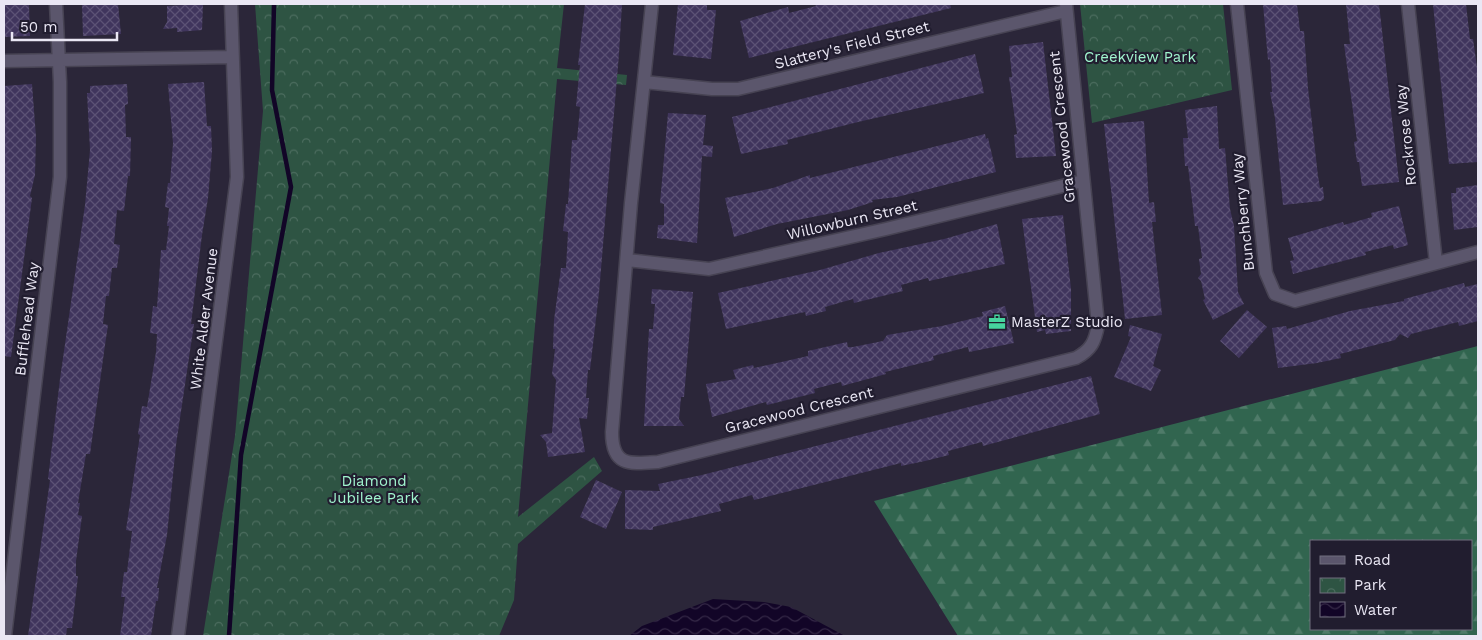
<svg xmlns="http://www.w3.org/2000/svg" width="1482" height="640" viewBox="0 0 1482 640" font-family="'Work Sans',sans-serif">
<defs>
<pattern id="forest-firs" width="22" height="20" patternUnits="userSpaceOnUse" patternTransform="scale(1.25)"><rect width="22" height="20" fill="#31654f"/><path d="M5 1l3.5 6h-7zM16 11l3.5 6h-7z" fill="#4f7b69"/></pattern>
<pattern id="park-crowns" width="20" height="18" patternUnits="userSpaceOnUse" patternTransform="scale(1.25)"><rect width="20" height="18" fill="#2e5443"/><path d="M2 6a3 3 0 1 1 6 0M12 15a3 3 0 1 1 6 0" fill="none" stroke="#4c6d5f"/></pattern>
<pattern id="water-waves" width="16" height="10" patternUnits="userSpaceOnUse" patternTransform="scale(1.25)"><rect width="16" height="10" fill="#120527"/><path d="M0 5q4-4 8 0t8 0" fill="none" stroke="#352947"/></pattern>
<pattern id="building-cross-hatch" width="8" height="8" patternUnits="userSpaceOnUse" patternTransform="scale(1.25)"><rect width="8" height="8" fill="#40355d"/><path d="M0 0l8 8M0 8l8-8" fill="none" stroke="#5c5275"/></pattern>
</defs>
<rect width="100%" height="100%" fill="#2b2639"/>
<!-- forest -->
<path fill="url(#forest-firs)" fill-rule="evenodd" d="M 1478,346 L 1478,636 L 958,636 L 874,501 ZM 1311,541 L 1471,541 L 1471,629 L 1311,629 Z"/>
<!-- park -->
<path fill="url(#park-crowns)" d="M 255,4 L 564,4 L 557,68 L 627,75 L 626,85 L 557,79 L 518,517 L 594,457 L 602,471 L 518,544 L 514,600 L 499,636 L 203,636 L 235,436 L 263,111 Z
M 1080,4 L 1223,4 L 1232,90 L 1092,123 Z"/>
<!-- water -->
<path fill="url(#water-waves)" d="M 713,599 L 764,602 L 791,607 L 845,636 L 629,636 L 642,626 Z"/>
<g fill="none" stroke-linecap="round" stroke-linejoin="round">
<!-- stream -->
<path stroke="#120527" stroke-width="4.5" d="M 229,636 L 241,455 L 291,187 L 272,90 L 274,4"/>
</g>
<!-- building -->
<path fill="url(#building-cross-hatch)" d="M 4,4 L 29,4 L 30,36 L 4,37 Z
M 82,4 L 118,4 L 121,34 L 83,36 Z
M 203,4 L 202,30 L 177,32 L 177,28 L 163,29 L 167,22 L 167,6 Z
M 585,4 L 622,4 L 619,54 L 599,293 L 590,370 L 588,370 L 586,398 L 589,398 L 587,419 L 579,418 L 585,452 L 548,457 L 546,442 L 540,435 L 552,433 L 556,380 L 552,374 L 555,349 L 553,349 L 554,320 L 561,268 L 566,268 L 568,232 L 563,231 L 566,204 L 568,204 L 572,140 L 577,140 L 580,107 L 576,106 L 580,65 L 578,65 Z
M 678,4 L 707,4 L 707,10 L 716,10 L 711,59 L 673,55 Z
M 815,4 L 950,4 L 951,8 L 749,58 L 740,21 L 788,7 L 789,13 L 816,6 Z
M 1263,4 L 1297,4 L 1300,31 L 1304,31 L 1308,88 L 1318,176 L 1320,188 L 1323,187 L 1324,199 L 1321,201 L 1283,205 L 1275,118 L 1270,92 L 1272,92 L 1270,59 L 1268,60 Z
M 1346,4 L 1379,4 L 1399,182 L 1362,186 L 1359,162 L 1357,162 L 1354,142 L 1357,141 L 1344,44 L 1350,44 Z
M 1433,4 L 1466,4 L 1470,39 L 1473,39 L 1478,74 L 1478,162 L 1449,164 Z
M 1043,42 L 1056,156 L 1016,158 L 1014,135 L 1017,134 L 1009,77 L 1012,77 L 1009,46 Z
M 975,54 L 984,93 L 858,122 L 787,140 L 788,144 L 741,154 L 732,117 Z
M 204,82 L 207,126 L 211,126 L 212,151 L 208,198 L 202,235 L 191,324 L 194,324 L 176,445 L 167,535 L 157,588 L 159,588 L 158,601 L 156,601 L 151,636 L 120,636 L 125,597 L 121,597 L 124,572 L 127,572 L 132,531 L 126,530 L 140,435 L 138,434 L 142,406 L 147,407 L 156,352 L 157,334 L 150,333 L 153,306 L 157,307 L 161,250 L 166,250 L 169,226 L 167,226 L 169,208 L 165,207 L 168,183 L 170,183 L 173,143 L 168,84 Z
M 32,84 L 36,137 L 35,175 L 30,196 L 32,198 L 11,357 L 4,356 L 4,86 Z
M 127,84 L 128,104 L 125,105 L 126,137 L 131,137 L 130,176 L 128,176 L 124,211 L 117,210 L 114,244 L 120,245 L 117,268 L 112,268 L 109,296 L 106,296 L 103,324 L 108,325 L 105,345 L 90,454 L 86,454 L 78,503 L 80,503 L 78,515 L 82,516 L 76,561 L 76,576 L 78,576 L 72,628 L 67,628 L 66,636 L 28,636 L 50,480 L 48,479 L 60,379 L 85,205 L 90,150 L 87,93 L 90,93 L 90,86 Z
M 1217,106 L 1219,149 L 1225,148 L 1230,209 L 1234,226 L 1238,292 L 1244,304 L 1213,320 L 1203,300 L 1205,299 L 1201,281 L 1198,278 L 1201,274 L 1199,259 L 1202,258 L 1198,226 L 1195,226 L 1188,166 L 1185,166 L 1183,138 L 1188,138 L 1185,110 Z
M 668,113 L 706,115 L 703,145 L 713,146 L 712,157 L 702,156 L 697,243 L 657,238 L 658,225 L 664,225 L 664,204 L 660,203 Z
M 1144,121 L 1149,203 L 1154,202 L 1156,222 L 1152,222 L 1162,315 L 1125,319 L 1104,124 Z
M 985,134 L 986,139 L 988,138 L 996,172 L 897,197 L 872,200 L 873,202 L 848,210 L 777,224 L 734,237 L 725,198 L 773,188 L 810,175 L 810,178 Z
M 1478,185 L 1478,227 L 1454,230 L 1451,193 L 1456,193 L 1456,188 Z
M 1399,206 L 1408,245 L 1394,249 L 1393,245 L 1365,252 L 1366,255 L 1293,274 L 1290,261 L 1294,260 L 1288,238 L 1343,222 L 1344,225 L 1372,217 L 1371,213 Z
M 1063,215 L 1071,289 L 1071,331 L 1046,334 L 1045,330 L 1037,332 L 1022,219 Z
M 997,224 L 1005,264 L 929,281 L 928,278 L 901,285 L 903,291 L 854,303 L 853,299 L 825,307 L 826,311 L 806,316 L 805,312 L 726,329 L 718,293 L 820,270 L 879,253 L 944,239 Z
M 1464,283 L 1465,287 L 1478,284 L 1478,321 L 1459,326 L 1458,322 L 1411,334 L 1408,338 L 1400,334 L 1395,340 L 1340,354 L 1341,358 L 1317,363 L 1278,368 L 1272,328 L 1286,326 L 1287,329 L 1350,311 L 1404,301 L 1404,299 Z
M 652,289 L 693,292 L 684,397 L 681,397 L 679,419 L 684,426 L 644,426 L 648,348 L 649,329 L 653,329 L 655,304 L 651,304 Z
M 1005,306 L 1014,343 L 969,352 L 968,347 L 933,356 L 934,360 L 885,372 L 886,374 L 842,386 L 841,382 L 814,389 L 815,393 L 767,405 L 766,402 L 712,417 L 706,384 L 736,379 L 733,370 L 753,365 L 754,368 L 777,363 L 808,356 L 808,351 L 847,342 L 848,347 L 853,347 L 883,341 L 887,335 L 942,326 L 983,316 L 982,312 Z
M 1247,310 L 1267,327 L 1239,358 L 1220,341 Z
M 1130,325 L 1162,334 L 1153,366 L 1161,370 L 1151,391 L 1114,377 L 1131,337 L 1128,336 Z
M 1091,376 L 1100,414 L 983,446 L 982,442 L 948,451 L 949,455 L 925,461 L 901,466 L 901,463 L 754,500 L 752,495 L 719,504 L 721,511 L 653,527 L 653,530 L 625,529 L 625,490 L 660,491 L 658,484 L 702,475 Z
M 596,480 L 622,492 L 606,529 L 580,517 Z"/>
<g fill="none" stroke-linecap="round" stroke-linejoin="round">
<!-- minor casing -->
<g stroke="#474353" stroke-width="15">
<path id="minor" d="M 652,4 L 631,203 L 612,432 C 612,467 630,464 658,462 L 1076,358 C 1091,350 1095,342 1098,325 L 1066,4
M 1237,4 L 1266,273 L 1275,294 L 1295,301 L 1478,252
M 1408,4 L 1436,263
M 4,61 L 232,57
M 644,82 L 712,89 L 738,89 L 1066,11
M 627,260 L 709,269 L 886,229 L 1083,181
M 5,636 L 60,177 L 60,82 L 56,4
M 178,636 L 237,177 L 231,4"/>
</g>
<!-- minor -->
<use href="#minor" stroke="#5b566c" stroke-width="12"/>
</g>
<!-- icons -->
<defs>
<g id="office-bare" transform="scale(1.35)"><path d="M-6-3h4V-5.5h4V-3h4V5H-6ZM-1-4.5V-3h2v-1.5ZM-6 0V1H6V0Z" fill="#46d49e" stroke="#211d2f" stroke-width="2.5" paint-order="stroke"/></g>
</defs>
<g fill-rule="evenodd">
<use href="#office-bare" x="997" y="322"/>
</g>
<g text-anchor="middle" dominant-baseline="central" stroke-width="4.5" stroke-linejoin="round" paint-order="stroke">
<!-- street labels -->
<g font-size="15" fill="#eae7f4" stroke="#211d2f">
<text transform="translate(852 45) rotate(-14)">Slattery's Field Street</text>
<text transform="translate(1062 127) rotate(-96)">Gracewood Crescent</text>
<text transform="translate(1406 135) rotate(-96)">Rockrose Way</text>
<text transform="translate(1243 212) rotate(-96)">Bunchberry Way</text>
<text transform="translate(852 220) rotate(-13)">Willowburn Street</text>
<text transform="translate(27 319) rotate(-83)">Bufflehead Way</text>
<text transform="translate(204 319) rotate(-83)">White Alder Avenue</text>
<text transform="translate(799 410) rotate(-14)">Gracewood Crescent</text>
</g>
<!-- park labels -->
<g font-size="15" fill="#a0f4ce" stroke="#211d2f">
<text x="1140" y="57">Creekview Park</text>
<text x="374" y="481">Diamond<tspan x="374" dy="17">Jubilee Park</tspan></text>
</g>
<!-- poi labels -->
<g font-size="15" fill="#eae7f4" stroke="#211d2f" text-anchor="start">
<text x="1011" y="322">MasterZ Studio</text>
</g>
</g>
<!-- border -->
<rect width="1482" height="640" fill="none" stroke="#eae7f4" stroke-width="10"/>
<!-- legend -->
<rect x="1310" y="540" width="162" height="90" fill="#211d2f" stroke="#716e7e"/>
<rect x="1320" y="556" width="25" height="8" fill="#5b566c" stroke="#716e7e"/>
<text x="1354" y="565" font-size="15" fill="#eae7f4">Road</text>
<rect x="1320" y="578" width="25" height="15" fill="url(#park-crowns)" stroke="#716e7e"/>
<text x="1354" y="590" font-size="15" fill="#eae7f4">Park</text>
<rect x="1320" y="602" width="25" height="15" fill="url(#water-waves)" stroke="#716e7e"/>
<text x="1354" y="615" font-size="15" fill="#eae7f4">Water</text>
<!-- scale -->
<path d="M12 32v8h105v-8" fill="none" stroke="#eae7f4" stroke-width="2.5"/>
<text x="20" y="32" font-size="15" fill="#eae7f4" stroke="#211d2f" stroke-width="4" paint-order="stroke">50 m</text>
</svg>
